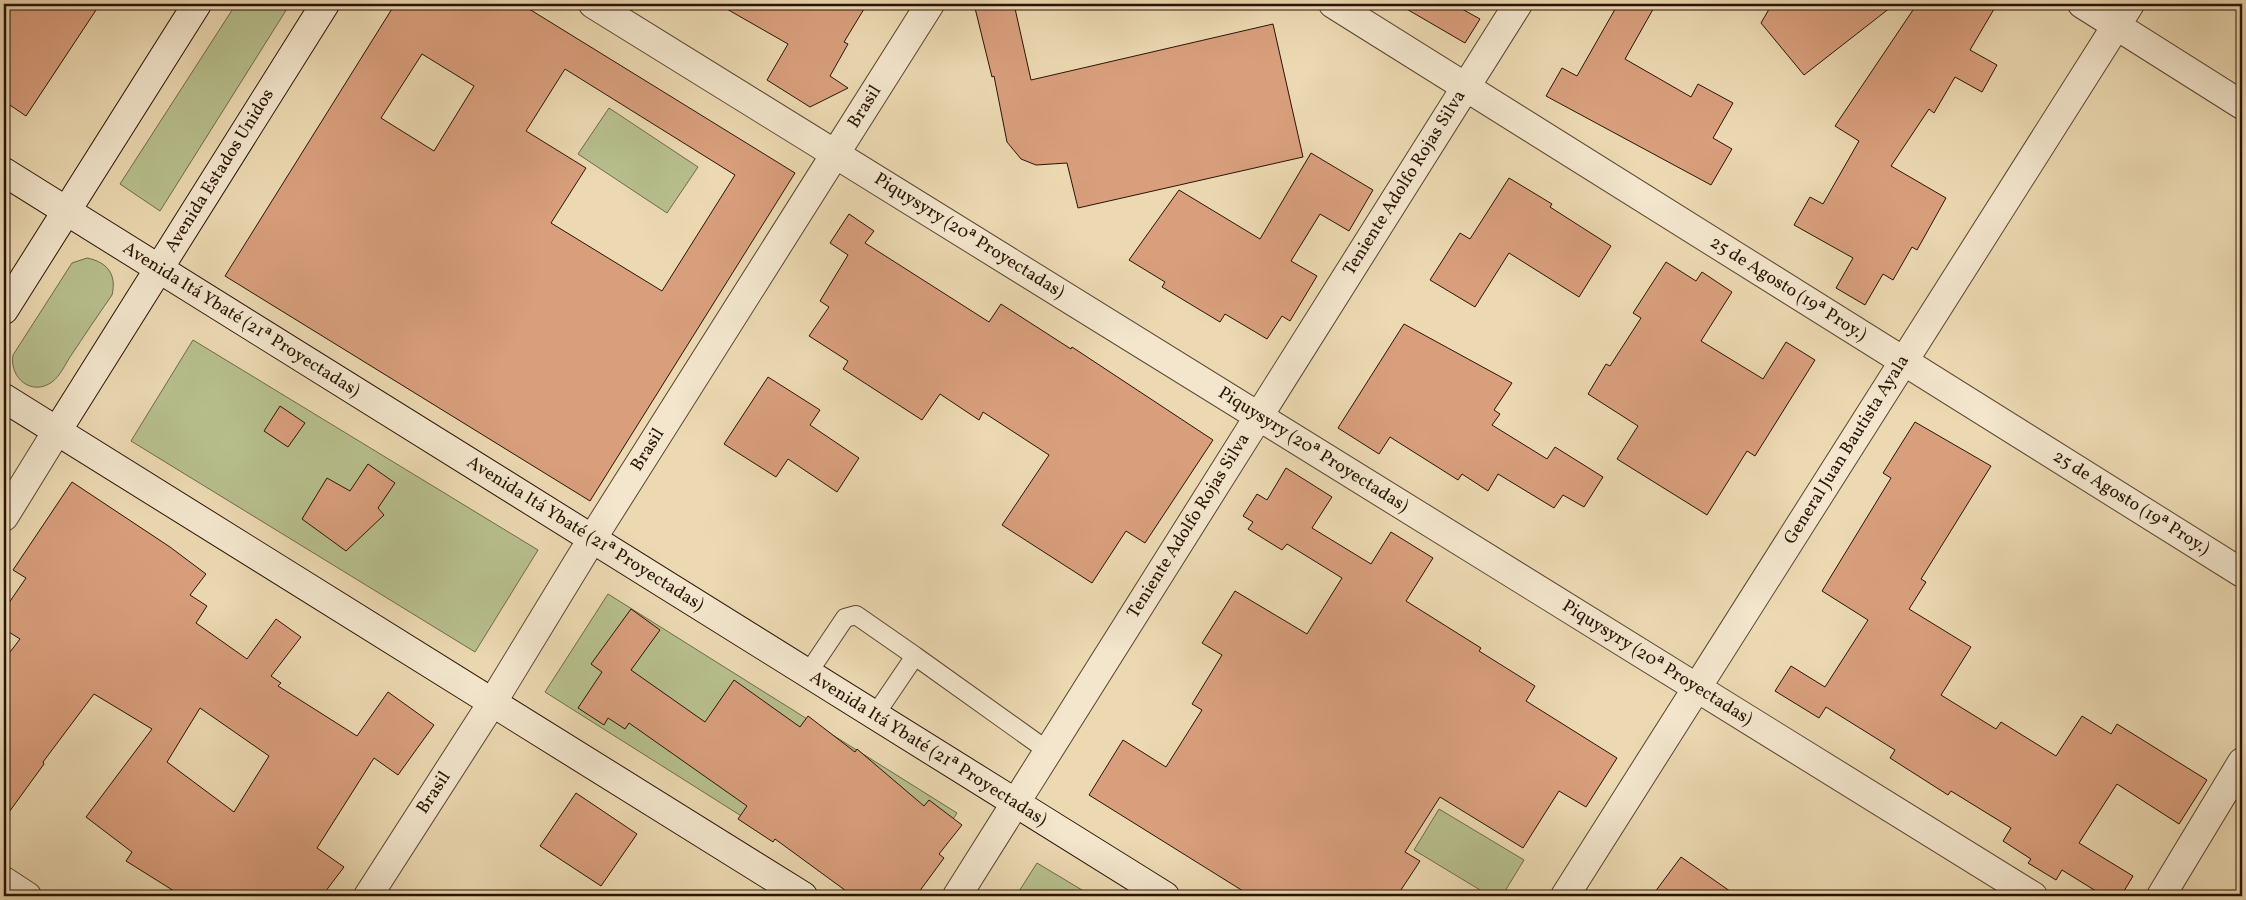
<svg xmlns="http://www.w3.org/2000/svg" width="2246" height="900" viewBox="0 0 2246 900" font-family="Vollkorn,serif">
<rect width="100%" height="100%" fill="#ecd9b2"/>
<filter id="stains"><feTurbulence type="fractalNoise" baseFrequency=".004" numOctaves="4"/><feColorMatrix values="0 0 0 0 .2 0 0 0 0 .09 0 0 0 0 .02 0 0 0 .5 -.17"/></filter>
<radialGradient id="worn" r=".72"><stop offset=".6" stop-color="#630" stop-opacity="0"/><stop offset="1" stop-color="#630" stop-opacity=".3"/></radialGradient>
<!-- green -->
<path fill="#b7bf8d" stroke="#706949" d="M 236,4 L 290,4 L 160,211 L 120,184 Z
M 609,108 L 698,167 L 667,213 L 578,154 Z
M 87,258 C 107,262 117,274 112,295 C 98,315 84,336 70,357 C 65,365 60,376 52,382 C 31,397 9,377 13,355 L 72,263 Z
M 193,340 L 538,550 L 475,652 L 131,441 Z
M 608,594 L 957,813 L 904,896 L 868,896 L 545,692 Z
M 1439,809 L 1524,860 L 1502,896 L 1490,896 L 1414,850 Z
M 1037,863 L 1092,896 L 1016,896 Z"/>
<!-- building -->
<path fill="#d99f7d" stroke="#2a1305" fill-rule="evenodd" d="M 4,4 L 100,4 L 26,116 L 4,101 Z
M 395,4 L 521,4 L 795,173 L 590,501 L 225,276 ZM 422,54 L 474,86 L 434,151 L 381,118 ZM 565,69 L 735,175 L 662,291 L 551,223 L 586,168 L 526,131 Z
M 718,4 L 867,4 L 844,42 L 848,44 L 830,76 L 848,88 L 810,107 L 767,80 L 788,44 Z
M 974,4 L 1014,4 L 1031,80 L 1273,24 L 1303,157 L 1078,208 L 1067,163 L 1036,165 L 1021,159 L 1007,142 L 994,76 L 992,77 Z
M 1398,4 L 1453,4 L 1480,19 L 1465,43 Z
M 1618,4 L 1656,4 L 1625,59 L 1691,97 L 1698,84 L 1733,103 L 1713,138 L 1732,149 L 1711,185 L 1546,96 L 1562,68 L 1577,76 Z
M 1772,4 L 1895,4 L 1804,75 L 1761,23 Z
M 1917,4 L 1997,4 L 1970,50 L 1997,65 L 1982,92 L 1955,77 L 1934,113 L 1929,109 L 1891,166 L 1946,198 L 1917,250 L 1912,247 L 1893,280 L 1883,274 L 1865,305 L 1836,288 L 1853,258 L 1794,225 L 1810,197 L 1823,204 L 1859,141 L 1835,126 Z
M 1311,153 L 1373,190 L 1349,231 L 1320,214 L 1291,261 L 1317,276 L 1290,321 L 1282,316 L 1267,339 L 1225,314 L 1220,322 L 1162,287 L 1165,282 L 1129,260 L 1179,190 L 1260,239 Z
M 1509,178 L 1552,204 L 1550,207 L 1611,246 L 1579,297 L 1509,253 L 1475,307 L 1430,280 L 1460,233 L 1470,239 Z
M 849,214 L 874,231 L 865,243 L 989,322 L 1001,304 L 1071,349 L 1072,347 L 1213,440 L 1145,543 L 1126,531 L 1092,583 L 1002,525 L 1049,455 L 983,412 L 979,420 L 940,394 L 922,420 L 843,369 L 848,361 L 809,336 L 829,307 L 820,301 L 848,255 L 830,243 Z
M 1666,262 L 1696,281 L 1702,272 L 1732,292 L 1701,341 L 1763,379 L 1786,342 L 1815,360 L 1755,456 L 1747,451 L 1707,515 L 1617,459 L 1638,426 L 1588,394 L 1606,364 L 1610,366 L 1641,318 L 1633,313 Z
M 1404,324 L 1512,383 L 1494,410 L 1500,414 L 1492,425 L 1547,459 L 1555,447 L 1603,477 L 1584,507 L 1563,495 L 1554,508 L 1498,474 L 1488,491 L 1462,474 L 1458,480 L 1390,437 L 1379,454 L 1338,428 Z
M 768,377 L 820,410 L 810,425 L 859,458 L 837,492 L 788,459 L 776,477 L 724,444 Z
M 280,406 L 305,423 L 288,447 L 264,431 Z
M 1915,422 L 1991,466 L 1921,579 L 1926,582 L 1909,609 L 1971,647 L 1941,695 L 1996,729 L 2001,722 L 2056,756 L 2082,716 L 2111,734 L 2117,724 L 2207,780 L 2179,824 L 2117,784 L 2079,843 L 2133,876 L 2121,896 L 2104,896 L 2062,870 L 2056,880 L 2028,863 L 2031,859 L 2003,841 L 2011,828 L 1951,791 L 1948,795 L 1890,758 L 1895,750 L 1826,707 L 1819,718 L 1775,691 L 1791,666 L 1825,687 L 1868,620 L 1822,591 L 1891,478 L 1883,473 Z
M 368,464 L 395,483 L 378,508 L 384,515 L 346,551 L 302,519 L 327,478 L 350,491 Z
M 1286,468 L 1332,497 L 1312,528 L 1371,564 L 1391,532 L 1433,558 L 1406,601 L 1481,648 L 1479,651 L 1535,686 L 1526,701 L 1617,758 L 1586,807 L 1559,791 L 1523,848 L 1440,797 L 1405,852 L 1420,861 L 1397,896 L 1251,896 L 1089,795 L 1123,740 L 1166,767 L 1202,710 L 1192,704 L 1222,655 L 1202,643 L 1235,591 L 1307,634 L 1342,578 L 1287,544 L 1282,550 L 1248,529 L 1253,522 L 1243,516 L 1257,494 L 1267,500 Z
M 72,482 L 170,547 L 206,574 L 190,595 L 207,606 L 196,623 L 247,659 L 276,619 L 301,637 L 271,676 L 281,683 L 278,686 L 357,736 L 388,692 L 434,725 L 398,775 L 374,758 L 317,848 L 344,867 L 322,896 L 182,896 L 126,861 L 132,852 L 86,817 L 152,729 L 94,694 L 43,762 L 44,764 L 4,819 L 4,660 L 20,639 L 4,629 L 4,610 L 26,578 L 13,570 ZM 200,708 L 269,756 L 234,812 L 167,762 Z
M 631,609 L 660,630 L 631,670 L 705,722 L 734,680 L 800,727 L 808,716 L 855,752 L 857,749 L 924,806 L 929,800 L 962,825 L 939,854 L 944,858 L 916,896 L 853,896 L 775,839 L 773,842 L 738,819 L 747,806 L 629,723 L 625,729 L 608,718 L 604,725 L 578,708 L 602,672 L 591,664 Z
M 576,793 L 637,834 L 601,886 L 540,846 Z
M 1681,857 L 1737,896 L 1652,896 Z"/>
<g fill="none" stroke-linecap="round" stroke-linejoin="round">
<!-- lane casing -->
<g stroke="#5a4430" stroke-width="20">
<path id="lane" d="M 808,673 L 845,618 L 856,615 L 915,656
M 875,715 L 915,656 L 1048,751"/>
</g>
<!-- street casing -->
<g stroke="#5a4430" stroke-width="30">
<path id="street" d="M 593,4 L 2033,896
M 1333,4 L 2242,573
M 2082,4 L 2242,105
M 4,517 L 57,431
M 4,881 L 27,896
M 368,896 L 492,703 L 592,539 L 930,4
M 957,896 L 1518,4
M 1565,896 L 2130,4
M 2161,896 L 2242,762"/>
</g>
<!-- secondary casing -->
<g stroke="#2a1305" stroke-width="30">
<path id="secondary" d="M 4,172 L 1165,896
M 4,310 L 197,4
M 4,398 L 803,896
M 57,431 L 325,4"/>
</g>
<!-- lane -->
<use href="#lane" stroke="#f3e6cd" stroke-width="18"/>
<!-- street -->
<use href="#street" stroke="#f3e6cd" stroke-width="28"/>
<!-- secondary -->
<use href="#secondary" stroke="#f3e6cd" stroke-width="28"/>
</g>
<g text-anchor="middle" dominant-baseline="central" stroke-width="4" stroke-linejoin="round" paint-order="stroke">
<!-- street labels -->
<g font-size="18" fill="#2a1305" stroke="#f3e6cd">
<text transform="translate(865 107) rotate(-58)">Brasil</text>
<text transform="translate(220 171) rotate(-58)">Avenida Estados Unidos</text>
<text transform="translate(1405 183) rotate(-58)">Teniente Adolfo Rojas Silva</text>
<text transform="translate(969 236) rotate(32)">Piquysyry (20ª Proyectadas)</text>
<text transform="translate(1788 289) rotate(32)">25 de Agosto (19ª Proy.)</text>
<text transform="translate(241 320) rotate(32)">Avenida Itá Ybaté (21ª Proyectadas)</text>
<text transform="translate(648 450) rotate(-58)">Brasil</text>
<text transform="translate(1313 450) rotate(32)">Piquysyry (20ª Proyectadas)</text>
<text transform="translate(1847 450) rotate(-58)">General Juan Bautista Ayala</text>
<text transform="translate(2131 503) rotate(32)">25 de Agosto (19ª Proy.)</text>
<text transform="translate(1189 526) rotate(-58)">Teniente Adolfo Rojas Silva</text>
<text transform="translate(585 534) rotate(32)">Avenida Itá Ybaté (21ª Proyectadas)</text>
<text transform="translate(1657 663) rotate(32)">Piquysyry (20ª Proyectadas)</text>
<text transform="translate(928 749) rotate(32)">Avenida Itá Ybaté (21ª Proyectadas)</text>
<text transform="translate(434 793) rotate(-57)">Brasil</text>
</g>
</g>
<!-- margin -->
<rect width="2246" height="900" fill="none" stroke="#ecd9b2" stroke-width="20"/>
<rect x="5" y="5" width="2236" height="890" fill="none" stroke="#2a1305" stroke-width="2.5"/>
<rect x="10" y="10" width="2226" height="880" fill="none" stroke="#2a1305"/>
<rect width="100%" height="100%" filter="url(#stains)"/>
<rect width="100%" height="100%" fill="url(#worn)"/>
</svg>
